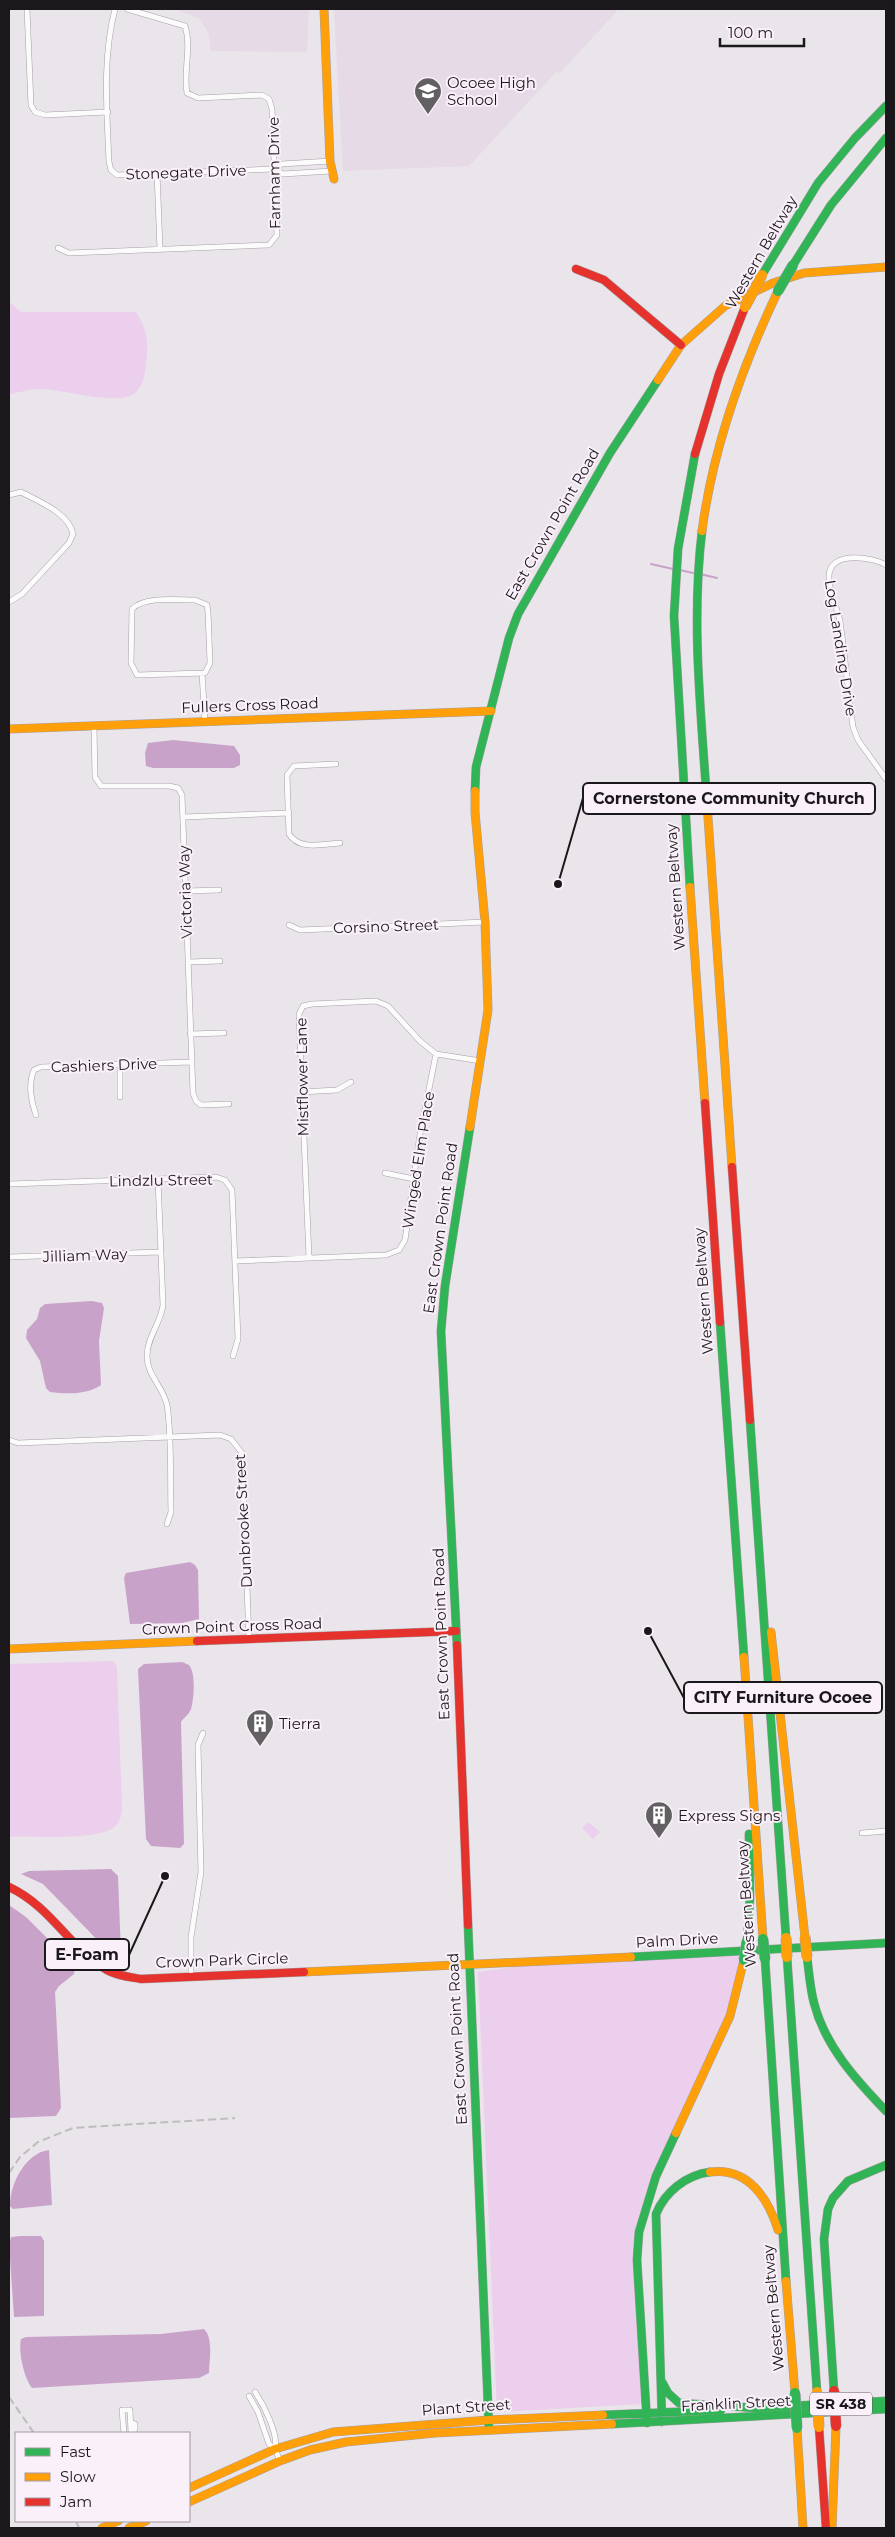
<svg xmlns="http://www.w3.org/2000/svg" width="895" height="2537" viewBox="0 0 895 2537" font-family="Montserrat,sans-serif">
<rect width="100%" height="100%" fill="#eae5ea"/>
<!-- built -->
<path fill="#e5dae5" d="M 175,9 L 309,9 L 307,52 L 211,51 L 208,32 L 200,19 Z
M 334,9 L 619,9 L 559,74 L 558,70 L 469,166 L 343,171 Z"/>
<!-- green -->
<path fill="#ebcfec" d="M 9,302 L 21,312 L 136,312 C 147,329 149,344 146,363 C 145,374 143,391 130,396 C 110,404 62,389 39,389 C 29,389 18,393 9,394 Z
M 112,1661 L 116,1664 L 117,1670 L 122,1805 C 122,1813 121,1822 114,1827 C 98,1841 31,1836 9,1837 L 9,1664 Z
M 588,1822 L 600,1832 L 593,1839 L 582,1828 Z
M 746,1949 L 730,2016 L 647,2201 L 637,2260 L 643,2404 L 497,2412 L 478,1972 L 563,1960 Z"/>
<!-- water -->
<path fill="#c9a2ca" d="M 173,740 L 234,746 L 240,755 L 240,765 L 234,768 L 153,768 L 146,766 L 145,753 L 148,743 Z
M 92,1301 L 102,1303 L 104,1308 L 99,1341 L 101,1385 C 87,1395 66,1394 50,1392 L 46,1388 L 40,1361 L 26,1338 L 27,1330 L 37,1319 L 40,1308 L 45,1304 Z
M 190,1562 L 195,1565 L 198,1570 L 199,1619 L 182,1623 L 130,1624 L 124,1578 L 126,1573 Z
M 182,1662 L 189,1665 C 196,1673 194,1699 191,1709 C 189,1715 184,1717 181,1722 L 184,1844 L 180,1848 L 151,1846 L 146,1839 L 138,1669 L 144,1664 Z
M 111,1869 L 118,1876 L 121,1954 L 118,1957 L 111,1954 L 43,1884 L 21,1874 L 29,1871 Z
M 9,1905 L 26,1917 L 75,1966 L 74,1974 L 59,1986 L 55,1992 L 61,2108 L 56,2116 L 9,2118 Z
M 49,2150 L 52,2205 L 13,2209 L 10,2206 C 10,2184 25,2153 49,2150 Z
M 21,2236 L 41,2236 L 44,2241 L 44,2316 L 14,2317 L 9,2244 L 11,2237 Z
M 204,2329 C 214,2339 209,2361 209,2373 L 199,2378 L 32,2388 C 24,2378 18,2351 21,2339 L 26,2337 L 161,2334 Z"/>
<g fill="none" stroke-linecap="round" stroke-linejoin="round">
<!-- stream -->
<path stroke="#c9a2ca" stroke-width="2" d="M 651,564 L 673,569
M 680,570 L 693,573
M 700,574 L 717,578"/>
<!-- street casing -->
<g stroke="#a4a0a4" stroke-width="6">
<path id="street" d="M 27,9 L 31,105 L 35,112 L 45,115 L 108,112
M 115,9 C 102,59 107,111 109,162 L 111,170 L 117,175 L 275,169 L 282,164 L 330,161
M 275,169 L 283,174 L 331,171
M 157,173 L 160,249
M 58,248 L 69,253 L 269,245 L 277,235 L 272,109 L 269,99 L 262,95 L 198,98 L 187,93 C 183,71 192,47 185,26 L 127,9
M 9,495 L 21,492 C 38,501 69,513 73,534 L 69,543 L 22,594 L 9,602
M 886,565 C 872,557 830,550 829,576 C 828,591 837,607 840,621 C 845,656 848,692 853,727 L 858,740 L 886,779
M 195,600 L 207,605 L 208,612 L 210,663 L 205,673 L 137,675 L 131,663 L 132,609 C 145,596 176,600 195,600 Z
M 202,673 L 205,722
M 94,726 L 95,777 L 101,786 L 169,786 L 178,788 L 182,795 L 193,1093 L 196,1101 L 201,1105 L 229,1104
M 336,764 L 294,766 L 287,775 L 289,834 C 300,851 322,844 340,843
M 183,817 L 289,813
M 186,891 L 219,890
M 289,925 L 300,930 L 485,922
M 188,962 L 220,961
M 190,1034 L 224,1033
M 120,1064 L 120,1097
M 301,1092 L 337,1090 L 351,1082
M 36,1115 C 31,1102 28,1084 34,1070 L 41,1067 L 191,1062
M 385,1173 L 414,1179
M 158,1179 L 163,1305 C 161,1323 147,1337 147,1356 C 147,1376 163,1386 167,1405 C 172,1435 170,1480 171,1512 L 167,1524
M 9,1184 L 216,1177 L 225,1180 L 232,1190 L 238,1339 L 233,1356
M 9,1257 L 160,1252
M 309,1258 L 299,1014 L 303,1006 L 312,1004 L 376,1001 L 388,1006 L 420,1041 L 436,1054 L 481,1061
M 235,1261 L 386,1255 L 399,1250 L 405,1240 L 420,1134 L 436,1054
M 9,1440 L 18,1443 L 220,1435 L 231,1439 L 242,1453 L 249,1640
M 862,1833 L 886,1831
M 191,1977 L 191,1937 L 201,1872 L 198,1745 L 203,1733
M 255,2392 C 263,2404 279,2434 275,2449
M 249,2396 L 258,2412 L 269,2444 L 275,2449 L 280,2461
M 130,2422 L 135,2424 L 135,2429 L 131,2433
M 124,2433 L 122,2410 L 130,2410 L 131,2433"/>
</g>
<!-- fast casing -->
<g stroke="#a4a0a4" stroke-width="9">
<path id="fast" d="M 793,265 L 831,205 L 886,138
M 762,275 L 818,183 L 855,138 L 886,106
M 702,531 C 691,622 701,712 707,803
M 475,791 L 476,767 L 509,638 L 518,614 L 610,453 L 658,380
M 690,887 L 674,616 L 678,549 L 695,454
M 720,1322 L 744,1657
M 750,1420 L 786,1938
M 457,1645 L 441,1331 L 445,1286 L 470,1127
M 468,1925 L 489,2430
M 747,1941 L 750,1898 L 749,1834
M 631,1957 L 886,1943
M 787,1957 L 817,2392
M 807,1957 C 809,1972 810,1988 814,2003 C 825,2046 856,2080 886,2111
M 765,1959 L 786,2281
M 662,2382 L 668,2393 L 679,2403 L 757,2408
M 834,2391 L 824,2239 L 828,2209 L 833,2198 L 848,2181 L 886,2165
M 752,2408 L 886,2401
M 603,2415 L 721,2410
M 662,2422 L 656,2214 C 665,2192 686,2175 710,2172
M 647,2423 L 637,2260 L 639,2232 L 656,2176 L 676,2133
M 612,2424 L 886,2409"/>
</g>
<!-- slow casing -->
<g stroke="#a4a0a4" stroke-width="9">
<path id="slow" d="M 324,9 L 330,161 L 334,179
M 658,380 L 681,345 L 725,306 L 773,283 L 804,273 L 886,267
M 702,531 C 713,447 742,367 778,291
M 9,729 L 491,711
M 707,803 L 732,1167
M 690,887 L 705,1103
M 470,1127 L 488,1010 L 485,922 L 475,812 L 475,791
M 771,1632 L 805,1937
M 9,1649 L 197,1641
M 744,1657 L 763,1939
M 304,1972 L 631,1957
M 676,2133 L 730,2016 L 744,1960
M 710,2172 C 748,2167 768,2198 778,2230
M 786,2281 L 795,2393
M 797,2428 L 803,2528
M 189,2488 L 275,2449 L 333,2432 L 489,2420 L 603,2415
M 189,2502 L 280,2461 L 310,2450 L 346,2442 L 435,2433 L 612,2424
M 102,2528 L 118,2521
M 129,2528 L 146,2521
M 832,2528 L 836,2426"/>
</g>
<!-- jam casing -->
<g stroke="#a4a0a4" stroke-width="9">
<path id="jam" d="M 576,269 L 604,280 L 681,345
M 695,454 L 719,374 L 745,307
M 705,1103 L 720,1322
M 732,1167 L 750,1420
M 197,1641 L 456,1631
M 457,1645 L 468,1925
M 9,1887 C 52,1907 69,1948 107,1970 C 117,1976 130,1977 141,1979 L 304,1972
M 819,2427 L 826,2528"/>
</g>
<!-- street -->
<use href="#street" stroke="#fcfbfc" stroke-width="5"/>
<!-- fast -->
<use href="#fast" stroke="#30b455" stroke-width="8"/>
<!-- slow -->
<use href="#slow" stroke="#ff9f0a" stroke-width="8"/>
<!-- jam -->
<use href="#jam" stroke="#e5322d" stroke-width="8"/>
<!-- rail -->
<path stroke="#bebdbe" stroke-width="2" stroke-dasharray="8 4" stroke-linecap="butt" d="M 9,2173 L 20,2157 L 38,2142 L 73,2128 L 235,2118
M 9,2397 L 34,2433
M 76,2521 L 79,2528"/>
<!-- fast-bridge casing -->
<g stroke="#a799a9" stroke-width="11" stroke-linecap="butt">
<path id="fast-bridge" d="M 778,291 L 793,265
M 763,1939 L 765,1959
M 744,1960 L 747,1941
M 795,2393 L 797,2428"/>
</g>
<!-- slow-bridge casing -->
<g stroke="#a799a9" stroke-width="11" stroke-linecap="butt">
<path id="slow-bridge" d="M 745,307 L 762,275
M 805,1937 L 807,1957
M 786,1938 L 787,1957
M 817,2392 L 819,2427"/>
</g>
<!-- jam-bridge casing -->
<g stroke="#a799a9" stroke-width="11" stroke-linecap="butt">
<path id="jam-bridge" d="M 834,2391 L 836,2426"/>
</g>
<!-- fast-bridge -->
<use href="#fast-bridge" stroke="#30b455" stroke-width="10"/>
<!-- slow-bridge -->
<use href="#slow-bridge" stroke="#ff9f0a" stroke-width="10"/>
<!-- jam-bridge -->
<use href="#jam-bridge" stroke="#e5322d" stroke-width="10"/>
</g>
<!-- icons -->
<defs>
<g id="school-pin" transform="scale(1.4375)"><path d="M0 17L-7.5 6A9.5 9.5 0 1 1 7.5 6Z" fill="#636063" stroke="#faf0fa"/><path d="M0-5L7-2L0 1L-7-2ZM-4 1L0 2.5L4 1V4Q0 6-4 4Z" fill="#fff"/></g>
<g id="building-pin" transform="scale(1.4375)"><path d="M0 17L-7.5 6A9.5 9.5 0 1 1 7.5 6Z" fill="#636063" stroke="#faf0fa"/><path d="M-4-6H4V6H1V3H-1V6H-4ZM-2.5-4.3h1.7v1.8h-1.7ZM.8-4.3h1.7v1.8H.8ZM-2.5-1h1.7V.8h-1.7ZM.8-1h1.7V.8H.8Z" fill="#fff"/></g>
</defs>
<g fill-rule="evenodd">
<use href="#school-pin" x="428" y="91"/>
<use href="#building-pin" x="260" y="1723"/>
<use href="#building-pin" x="659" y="1815"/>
</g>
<g text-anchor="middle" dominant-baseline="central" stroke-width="4" stroke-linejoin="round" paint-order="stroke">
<!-- shield labels -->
<rect fill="#faf0fa" stroke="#5e595e" stroke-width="1" x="810" y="2392.5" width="62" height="23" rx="4"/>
<g font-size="14" font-weight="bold" fill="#1b181b">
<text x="841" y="2404">SR 438</text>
</g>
<!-- poi labels -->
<g font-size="15" fill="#1b181b" stroke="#faf0fa" text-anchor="start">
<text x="447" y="82">Ocoee High<tspan x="447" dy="17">School</tspan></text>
<text x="279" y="1723">Tierra</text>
<text x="678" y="1815">Express Signs</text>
</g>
<!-- street labels -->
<g font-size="15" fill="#1b181b" stroke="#faf0fa">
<text transform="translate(186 172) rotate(-2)">Stonegate Drive</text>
<text transform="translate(274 173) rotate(-91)">Farnham Drive</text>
<text transform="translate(761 252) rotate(-60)">Western Beltway</text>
<text transform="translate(552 524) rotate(-60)">East Crown Point Road</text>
<text transform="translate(841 648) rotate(81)">Log Landing Drive</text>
<text transform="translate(250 705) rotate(-2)">Fullers Cross Road</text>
<text transform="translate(675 887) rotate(-94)">Western Beltway</text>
<text transform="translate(185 892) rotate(-92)">Victoria Way</text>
<text transform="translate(386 926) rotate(-2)">Corsino Street</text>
<text transform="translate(104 1065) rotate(-2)">Cashiers Drive</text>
<text transform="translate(302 1077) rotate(-91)">Mistflower Lane</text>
<text transform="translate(418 1160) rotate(-81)">Winged Elm Place</text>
<text transform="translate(161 1180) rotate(-1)">Lindzlu Street</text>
<text transform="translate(440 1228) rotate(-82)">East Crown Point Road</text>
<text transform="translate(85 1255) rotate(-2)">Jilliam Way</text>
<text transform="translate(703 1291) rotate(-94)">Western Beltway</text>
<text transform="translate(243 1521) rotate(-93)">Dunbrooke Street</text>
<text transform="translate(232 1626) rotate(-2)">Crown Point Cross Road</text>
<text transform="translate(441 1634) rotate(-92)">East Crown Point Road</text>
<text transform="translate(746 1904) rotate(-94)">Western Beltway</text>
<text transform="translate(677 1940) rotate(-3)">Palm Drive</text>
<text transform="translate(222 1960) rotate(-2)">Crown Park Circle</text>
<text transform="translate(457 2039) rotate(-93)">East Crown Point Road</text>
<text transform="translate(773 2308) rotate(-95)">Western Beltway</text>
<text transform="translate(736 2403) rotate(-3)">Franklin Street</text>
<text transform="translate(466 2407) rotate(-4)">Plant Street</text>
</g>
</g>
<!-- callouts -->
<path fill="none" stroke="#1b181b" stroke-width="2" d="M558 884L583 798M648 1631L684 1698M165 1876L129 1955"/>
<g fill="#1b181b" stroke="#faf0fa" stroke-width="2">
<circle cx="558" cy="884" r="5"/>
<circle cx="648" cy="1631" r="5"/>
<circle cx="165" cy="1876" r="5"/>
</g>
<g fill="#faf0fa" stroke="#1b181b" stroke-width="2">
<rect x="583" y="783" width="292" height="31" rx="5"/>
<rect x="684" y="1682" width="198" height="31" rx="5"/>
<rect x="45" y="1939" width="84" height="31" rx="5"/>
</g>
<g font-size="16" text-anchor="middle" font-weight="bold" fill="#1b181b">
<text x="729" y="804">Cornerstone Community Church</text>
<text x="783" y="1703">CITY Furniture Ocoee</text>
<text x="87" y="1960">E-Foam</text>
</g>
<!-- border -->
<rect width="895" height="2537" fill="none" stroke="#1b181b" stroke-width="20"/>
<!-- legend -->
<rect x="15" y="2432" width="175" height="90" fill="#faf0fa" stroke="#a19aa1"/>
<rect x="25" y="2448" width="25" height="8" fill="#30b455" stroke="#a19aa1"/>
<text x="60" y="2457" font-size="15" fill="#1b181b">Fast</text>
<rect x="25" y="2473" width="25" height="8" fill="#ff9f0a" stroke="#a19aa1"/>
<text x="60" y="2482" font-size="15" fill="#1b181b">Slow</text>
<rect x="25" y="2498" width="25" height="8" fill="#e5322d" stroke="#a19aa1"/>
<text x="60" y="2507" font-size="15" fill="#1b181b">Jam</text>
<!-- scale -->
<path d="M720 38v8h84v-8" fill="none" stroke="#1b181b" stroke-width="2.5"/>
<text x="728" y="38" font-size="15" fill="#1b181b" stroke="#faf0fa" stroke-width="4" paint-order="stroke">100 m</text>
</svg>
